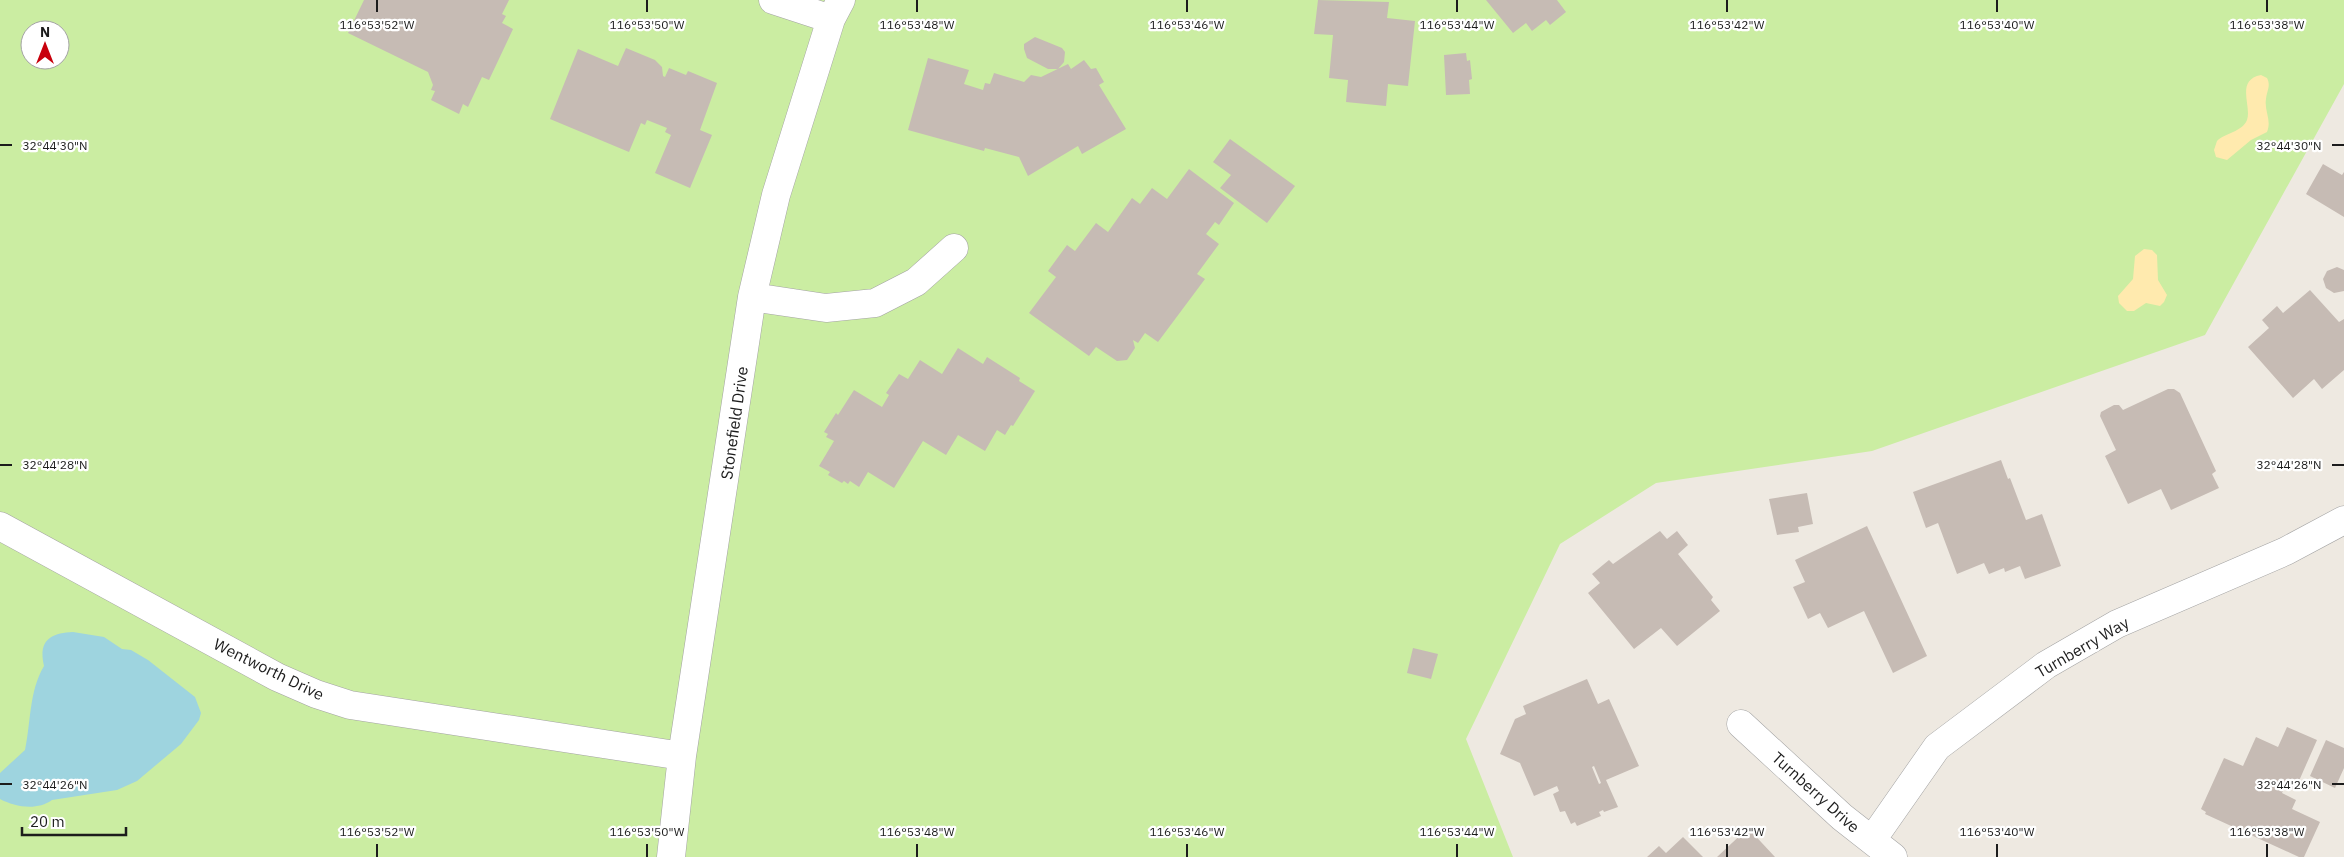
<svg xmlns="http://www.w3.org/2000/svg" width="2344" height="857" viewBox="0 0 2344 857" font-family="'IBM Plex Sans',sans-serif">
<rect width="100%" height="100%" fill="#eee9e1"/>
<!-- grass -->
<path fill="#cbeda2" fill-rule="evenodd" d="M 0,0 L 2344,0 L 2344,84 L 2205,335 L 1872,451 L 1656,483 L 1560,544 L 1466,739 L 1513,857 L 0,857 ZM 30,30 L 60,30 L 60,60 L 30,60 Z"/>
<!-- sand -->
<path fill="#ffeaae" d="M 2261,75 L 2267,78 C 2271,86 2267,90 2266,99 C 2264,111 2272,120 2267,132 L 2251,140 L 2227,160 L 2216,157 L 2214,150 L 2217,141 C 2225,133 2242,132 2247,120 C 2252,106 2235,80 2261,75 Z
M 2144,249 L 2152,250 L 2157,255 L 2158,280 L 2167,295 L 2164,302 L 2160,306 L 2146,303 L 2134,311 L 2127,311 L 2119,303 L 2118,296 L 2133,279 L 2135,256 Z"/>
<!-- water -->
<path fill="#9ed4df" d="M 73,632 L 104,637 L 122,649 L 131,650 L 148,660 L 195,697 L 201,713 L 199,720 L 181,744 L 137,781 L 117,790 L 52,800 C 37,811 15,807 0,799 L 0,773 L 25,750 C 31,722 29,691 44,666 C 38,641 50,633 73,632 Z"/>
<!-- building -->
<path fill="#c6bbb4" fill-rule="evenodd" d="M 364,0 L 509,0 L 502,14 L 506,16 L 502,23 L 513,29 L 489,80 L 482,77 L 468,107 L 463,104 L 459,114 L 431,100 L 435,91 L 431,90 L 433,85 L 428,72 L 348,33 Z
M 1318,0 L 1389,2 L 1387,18 L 1415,21 L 1408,86 L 1388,84 L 1386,106 L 1346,102 L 1348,80 L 1329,78 L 1333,35 L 1314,34 Z
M 1486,0 L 1557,0 L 1566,12 L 1550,25 L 1546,20 L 1532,31 L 1526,23 L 1513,33 Z
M 1035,37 L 1062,48 L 1065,52 L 1064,62 L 1058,69 L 1048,69 L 1027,58 L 1024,49 L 1024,44 Z
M 626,48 L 655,60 L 662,67 L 663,76 L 665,77 L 669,68 L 686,75 L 688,71 L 717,83 L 700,130 L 712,135 L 690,188 L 655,173 L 671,135 L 665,132 L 667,128 L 647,120 L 645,125 L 641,123 L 629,152 L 550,119 L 578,49 L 618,66 Z
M 1466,53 L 1467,61 L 1470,60 L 1472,79 L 1469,80 L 1470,94 L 1446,95 L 1444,55 Z
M 928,58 L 969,70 L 964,84 L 983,90 L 985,83 L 990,84 L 994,73 L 1024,82 L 1031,75 L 1041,77 L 1068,64 L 1071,69 L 1084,60 L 1091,69 L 1096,68 L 1104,82 L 1099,85 L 1126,129 L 1082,154 L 1078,146 L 1028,176 L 1019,157 L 985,148 L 984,151 L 908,130 Z
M 1230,139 L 1295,186 L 1267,223 L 1220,188 L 1231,175 L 1213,162 Z
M 2323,164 L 2342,175 L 2344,172 L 2344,217 L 2306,194 Z
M 1189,169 L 1234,203 L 1219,225 L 1215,222 L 1206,234 L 1219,244 L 1197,274 L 1205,279 L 1158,342 L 1145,333 L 1138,343 L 1133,340 L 1135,348 L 1127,360 L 1117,361 L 1096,347 L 1089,356 L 1029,313 L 1056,277 L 1048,271 L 1067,245 L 1075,251 L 1096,223 L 1108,232 L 1132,198 L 1140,204 L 1152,188 L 1167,199 Z
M 2337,267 L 2344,270 L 2344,291 L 2334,293 L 2326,288 L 2323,279 L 2327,271 Z
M 2310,290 L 2339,322 L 2344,319 L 2344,370 L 2322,389 L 2314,379 L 2293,398 L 2248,347 L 2269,328 L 2262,320 L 2277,306 L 2283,313 Z
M 958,348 L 983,364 L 987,357 L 1020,378 L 1019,381 L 1035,391 L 1013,426 L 1011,425 L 1005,435 L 997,430 L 985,451 L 958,435 L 946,455 L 923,441 L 894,488 L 868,472 L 859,487 L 850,481 L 848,484 L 844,481 L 842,483 L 828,475 L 830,472 L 819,466 L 834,441 L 826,437 L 828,434 L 824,432 L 836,413 L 838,415 L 854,390 L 882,407 L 889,395 L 886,393 L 899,374 L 908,379 L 920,360 L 942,374 Z
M 2168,389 L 2174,389 L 2180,393 L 2216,471 L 2212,474 L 2219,488 L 2171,510 L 2161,489 L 2128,504 L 2105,456 L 2116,450 L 2100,416 L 2101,412 L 2114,405 L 2119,405 L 2123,410 Z
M 2001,460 L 2008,479 L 2010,478 L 2026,520 L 2042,514 L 2061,566 L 2025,579 L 2020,566 L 2005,572 L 2004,568 L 1989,574 L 1984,563 L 1957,574 L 1938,523 L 1926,528 L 1913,492 Z
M 1807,493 L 1813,524 L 1798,527 L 1799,532 L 1777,535 L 1769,499 Z
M 1867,526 L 1927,656 L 1893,673 L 1864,611 L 1828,628 L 1820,613 L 1808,619 L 1793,587 L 1805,582 L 1795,560 Z
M 1660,531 L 1667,539 L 1677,531 L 1688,545 L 1678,554 L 1713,597 L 1711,600 L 1720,611 L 1677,646 L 1661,628 L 1634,649 L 1588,593 L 1600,583 L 1592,574 L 1609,560 L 1613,564 Z
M 1413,648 L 1438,654 L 1431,679 L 1407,673 Z
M 1587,679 L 1598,704 L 1609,699 L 1639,766 L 1606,780 L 1618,807 L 1604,812 L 1603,810 L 1599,812 L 1601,816 L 1577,826 L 1575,822 L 1571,824 L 1565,811 L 1560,812 L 1553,794 L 1559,791 L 1557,786 L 1534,796 L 1520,763 L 1500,754 L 1515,719 L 1526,714 L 1523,706 ZM 1594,766 L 1601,783 L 1599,784 L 1592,767 Z
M 2287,727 L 2317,740 L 2295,790 L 2285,785 L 2282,793 L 2296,800 L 2292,809 L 2320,822 L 2304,857 L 2299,857 L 2205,814 L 2206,812 L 2201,809 L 2224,758 L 2243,766 L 2256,737 L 2278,747 Z
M 2326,740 L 2344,748 L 2344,768 L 2335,788 L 2310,776 Z
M 1748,828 L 1775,857 L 1717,857 Z
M 1683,837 L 1703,857 L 1647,857 L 1659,846 L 1666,853 Z"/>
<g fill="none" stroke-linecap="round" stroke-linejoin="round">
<!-- minor casing -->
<g stroke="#a3a3a3" stroke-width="29">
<path id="minor" d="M 773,0 L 831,19
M 752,297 L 826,308 L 875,303 L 916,282 L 954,248
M 0,526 L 277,677 L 316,694 L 350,705 L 682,756
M 1741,724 L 1842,817 L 1893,857
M 1872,840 L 1937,747 L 2046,665 L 2117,624 L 2286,551 L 2344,520
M 671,857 L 682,756 L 752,297 L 776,195 L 831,19 L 841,0"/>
</g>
<!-- minor -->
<use href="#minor" stroke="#fff" stroke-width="28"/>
</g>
<!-- ticks -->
<path fill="none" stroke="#1c1c1c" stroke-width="2" d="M 377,0 L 377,12M 647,0 L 647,12M 917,0 L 917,12M 1187,0 L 1187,12M 1457,0 L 1457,12M 1727,0 L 1727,12M 1997,0 L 1997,12M 2267,0 L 2267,12M 0,145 L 12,145M 2332,145 L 2344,145M 0,465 L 12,465M 2332,465 L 2344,465M 0,784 L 12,784M 2332,784 L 2344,784M 377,844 L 377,857M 647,844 L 647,857M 917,844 L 917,857M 1187,844 L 1187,857M 1457,844 L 1457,857M 1727,844 L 1727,857M 1997,844 L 1997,857M 2267,844 L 2267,857"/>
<g text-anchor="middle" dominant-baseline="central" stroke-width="4.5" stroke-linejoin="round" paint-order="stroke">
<!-- street labels -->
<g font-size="16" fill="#1c1c1c" stroke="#fff">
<text transform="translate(734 423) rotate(-82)">Stonefield Drive</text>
<text transform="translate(2082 647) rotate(-30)">Turnberry Way</text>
<text transform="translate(269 669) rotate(26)">Wentworth Drive</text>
<text transform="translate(1816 792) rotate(42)">Turnberry Drive</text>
</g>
</g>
<g font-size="12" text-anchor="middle" fill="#1c1c1c" stroke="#fff" stroke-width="4.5" stroke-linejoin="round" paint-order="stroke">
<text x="377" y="29">116°53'52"W</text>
<text x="647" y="29">116°53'50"W</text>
<text x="917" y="29">116°53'48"W</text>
<text x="1187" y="29">116°53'46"W</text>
<text x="1457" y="29">116°53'44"W</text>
<text x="1727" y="29">116°53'42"W</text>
<text x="1997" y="29">116°53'40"W</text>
<text x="2267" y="29">116°53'38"W</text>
<text x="55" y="150">32°44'30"N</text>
<text x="2289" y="150">32°44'30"N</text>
<text x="55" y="469">32°44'28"N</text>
<text x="2289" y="469">32°44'28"N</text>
<text x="55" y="789">32°44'26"N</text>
<text x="2289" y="789">32°44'26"N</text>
<text x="377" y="836">116°53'52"W</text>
<text x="647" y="836">116°53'50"W</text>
<text x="917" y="836">116°53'48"W</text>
<text x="1187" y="836">116°53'46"W</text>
<text x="1457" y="836">116°53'44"W</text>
<text x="1727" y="836">116°53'42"W</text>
<text x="1997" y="836">116°53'40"W</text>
<text x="2267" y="836">116°53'38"W</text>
</g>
<!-- north arrow -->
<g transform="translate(45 45)"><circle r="24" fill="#ffffff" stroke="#a4a4a4"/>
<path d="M0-4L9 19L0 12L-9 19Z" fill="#c8000c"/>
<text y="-8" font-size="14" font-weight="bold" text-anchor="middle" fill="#1c1c1c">N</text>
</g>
<!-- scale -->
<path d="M22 827v8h104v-8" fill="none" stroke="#1c1c1c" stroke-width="2.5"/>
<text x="30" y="827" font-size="15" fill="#1c1c1c" stroke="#ffffff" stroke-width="4" paint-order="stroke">20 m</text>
</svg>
